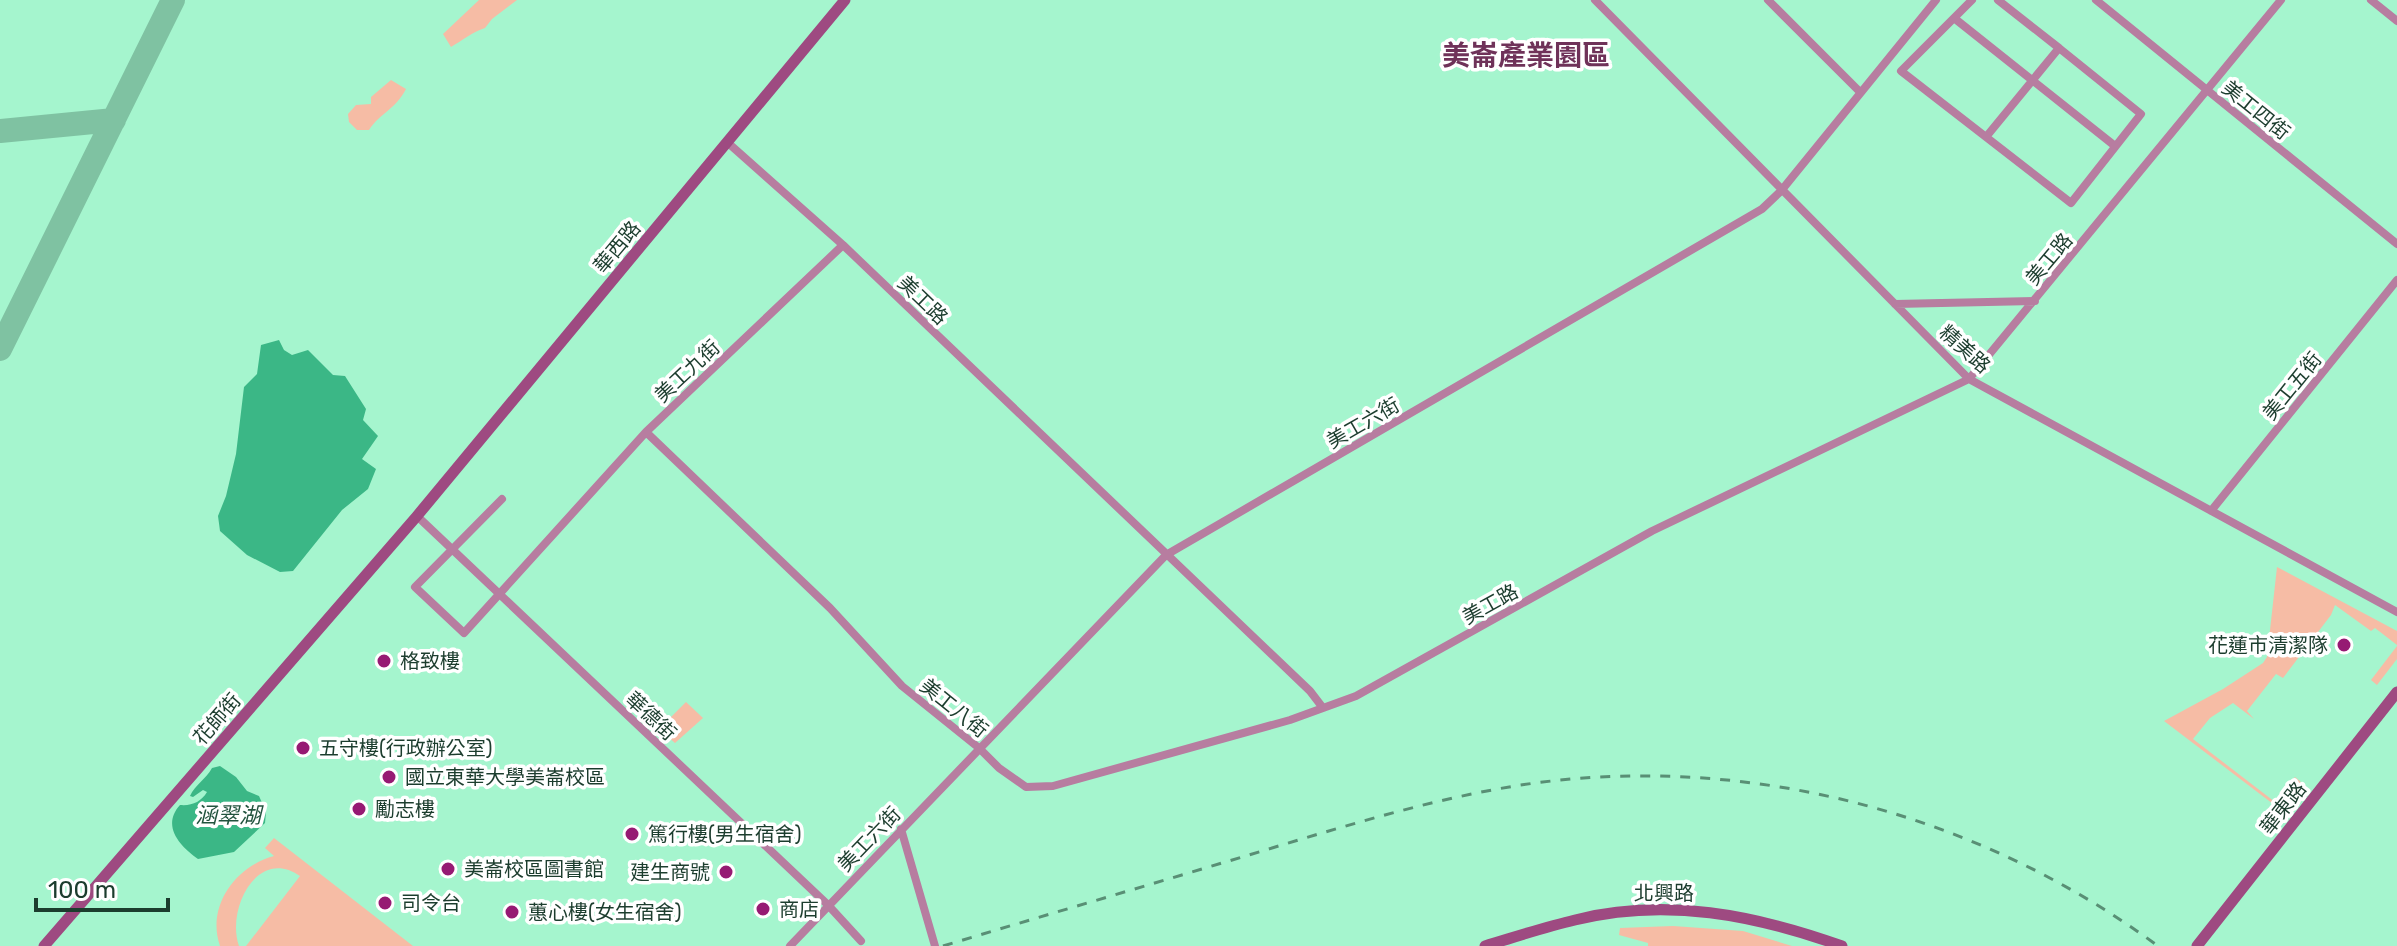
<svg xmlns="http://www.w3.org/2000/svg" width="2397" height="946" viewBox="0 0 2397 946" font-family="Rubik,'Noto Sans TC',sans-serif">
<rect width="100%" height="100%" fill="#a5f5ce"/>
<!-- green -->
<path fill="#f6bca5" d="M 479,0 L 517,0 L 492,19 L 485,28 C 472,32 463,40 451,47 L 443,34 Z
M 391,80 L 406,89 C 395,110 381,112 369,130 L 357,130 L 349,122 L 348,114 L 356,105 L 371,104 L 371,97 Z
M 2277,567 L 2397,631 L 2397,645 L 2375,628 L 2371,631 L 2335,605 L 2331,615 L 2283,678 L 2276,674 L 2247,711 L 2254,719 L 2233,703 L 2210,718 L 2193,739 L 2275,802 L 2295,777 L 2302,783 L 2281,810 L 2164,721 L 2223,689 L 2263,663 L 2267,657 Z
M 2397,646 L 2397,659 L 2377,685 L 2371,680 Z
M 686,702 L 703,718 L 675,743 L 659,729 Z
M 274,838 L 413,946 L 246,946 L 300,876 C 257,846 226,910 239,946 L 220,946 C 206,906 236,866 274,856 L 265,848 Z
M 1673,926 L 1743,931 L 1792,946 L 1648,946 L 1648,943 L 1619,935 L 1620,928 Z"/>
<!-- water -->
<path fill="#3bb786" d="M 279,340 L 284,350 L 292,355 L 308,350 L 333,375 L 345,376 L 366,409 L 363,420 L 378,436 L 362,459 L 376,469 L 368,489 L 342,510 L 293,571 L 280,572 L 247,555 L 220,531 L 218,516 L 226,496 L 236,454 L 244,387 L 257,374 L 261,345 Z
M 220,766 L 236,777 L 247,791 L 259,796 L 266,812 L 265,823 L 234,852 L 198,859 C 180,846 161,826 180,805 C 192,806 201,802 207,792 L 203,790 L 193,797 L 190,796 C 195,785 206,779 212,768 Z"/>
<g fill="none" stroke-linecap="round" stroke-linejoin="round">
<!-- taxiway -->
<path stroke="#7fc2a2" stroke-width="24" d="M 0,131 L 114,120
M 0,349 L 173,0"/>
<!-- street -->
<path stroke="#b77da0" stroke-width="8" d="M 1595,0 L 1969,379 L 2397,612
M 1768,0 L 1860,92
M 1972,0 L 1901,71 L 2071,203 L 2141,114 L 2059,48 L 1986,137
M 1998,0 L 2059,48
M 2096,0 L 2397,244
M 2371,0 L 2397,21
M 1954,18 L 2115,146
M 727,142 L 843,245 L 1310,691 L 1323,708 L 1356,696 L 1652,531 L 1969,379 L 2281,0
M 1895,304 L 2035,301
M 646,432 L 830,608 L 902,686 L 979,748 L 999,768 L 1026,787 L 1053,786 L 1290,720 L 1323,708
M 502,499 L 415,587 L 464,633 L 646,432 L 843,245
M 2211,511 L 2397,280
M 417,516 L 828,905 L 861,941
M 901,829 L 935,946
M 790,946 L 1166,555 L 1762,209 L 1781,191 L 1936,0"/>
<!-- secondary -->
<path stroke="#9e4a81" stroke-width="11" d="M 44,946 L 417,516 L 845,0
M 1485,946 C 1515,937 1545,927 1575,920 C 1666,897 1755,915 1842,946
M 2197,946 L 2397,692"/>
<!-- rail -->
<path stroke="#598f75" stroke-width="3" stroke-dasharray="10 10" stroke-linecap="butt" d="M 943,946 C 1049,914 1156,883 1262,851 C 1352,824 1441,796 1535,783 C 1755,754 1980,815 2158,946"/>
</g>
<!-- markers -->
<g fill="#961a73" stroke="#fff" stroke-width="3">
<circle cx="2344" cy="645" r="8"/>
<circle cx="384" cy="661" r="8"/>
<circle cx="303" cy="748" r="8"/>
<circle cx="389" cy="777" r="8"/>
<circle cx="359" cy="809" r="8"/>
<circle cx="632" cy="834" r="8"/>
<circle cx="448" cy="869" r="8"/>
<circle cx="726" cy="872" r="8"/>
<circle cx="385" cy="903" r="8"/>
<circle cx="763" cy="909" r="8"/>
<circle cx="512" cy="912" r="8"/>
</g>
<g text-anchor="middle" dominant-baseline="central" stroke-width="7" stroke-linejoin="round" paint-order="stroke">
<!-- street labels -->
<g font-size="20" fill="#1c3d2e" stroke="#fff">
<text transform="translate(2256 110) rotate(39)">美工四街</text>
<text transform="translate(617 247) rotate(-50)">華西路</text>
<text transform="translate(2049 259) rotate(-50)">美工路</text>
<text transform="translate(923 300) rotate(44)">美工路</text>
<text transform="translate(1965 349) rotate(42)">精美路</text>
<text transform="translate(687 371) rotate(-43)">美工九街</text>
<text transform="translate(2292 386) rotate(-51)">美工五街</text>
<text transform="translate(1363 423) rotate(-30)">美工六街</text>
<text transform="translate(1490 604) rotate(-29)">美工路</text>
<text transform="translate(954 708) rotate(39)">美工八街</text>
<text transform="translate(651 716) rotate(43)">華德街</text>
<text transform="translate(217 719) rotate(-49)">花師街</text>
<text transform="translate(2283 808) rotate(-52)">華東路</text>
<text transform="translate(869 839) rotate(-46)">美工六街</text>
<text x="1664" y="893">北興路</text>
</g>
<!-- poi labels -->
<g font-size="20" fill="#1c3d2e" stroke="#fff" text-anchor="start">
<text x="2328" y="645" text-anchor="end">花蓮市清潔隊</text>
<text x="400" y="661">格致樓</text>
<text x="319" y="748">五守樓(行政辦公室)</text>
<text x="405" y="777">國立東華大學美崙校區</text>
<text x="375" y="809">勵志樓</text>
<text x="648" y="834">篤行樓(男生宿舍)</text>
<text x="464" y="869">美崙校區圖書館</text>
<text x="710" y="872" text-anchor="end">建生商號</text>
<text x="401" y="903">司令台</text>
<text x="779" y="909">商店</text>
<text x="528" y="912">蕙心樓(女生宿舍)</text>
</g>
<!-- water labels -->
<g font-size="22" font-style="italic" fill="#22533e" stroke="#fff">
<text x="228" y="815">涵翠湖</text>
</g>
<!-- district labels -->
<g font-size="28" font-weight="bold" fill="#6f3259" stroke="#fff">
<text x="1526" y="55">美崙產業園區</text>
</g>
</g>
<!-- scale -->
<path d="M36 898v12h132v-12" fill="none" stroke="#1c3d2e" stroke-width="4"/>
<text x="48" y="898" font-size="24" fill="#1c3d2e" stroke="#ffffff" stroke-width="6" paint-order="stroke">100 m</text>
</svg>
